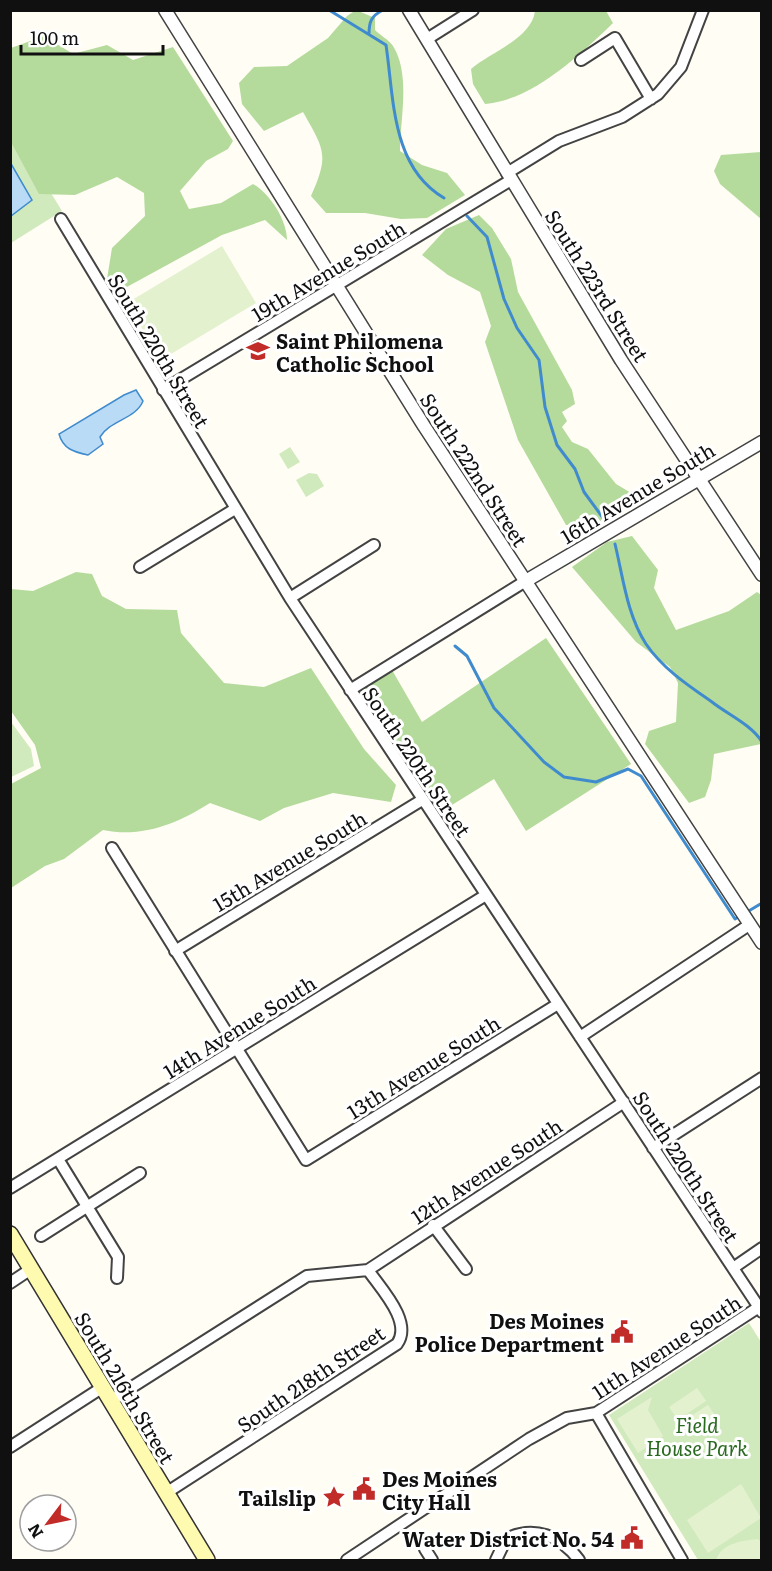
<svg xmlns="http://www.w3.org/2000/svg" width="772" height="1571" viewBox="0 0 772 1571" font-family="Literata,serif">
<rect width="100%" height="100%" fill="#fffdf4"/>
<!-- green -->
<path fill="#d1eabd" d="M 10,126 L 62,211 L 11,243 L 10,243 Z
M 290,447 L 300,462 L 288,469 L 279,454 Z
M 309,473 L 317,474 L 324,486 L 306,497 L 296,480 Z
M 11,722 L 31,749 L 34,766 L 11,777 Z
M 749,1323 L 761,1342 L 761,1560 L 698,1560 L 609,1415 Z"/>
<!-- forest -->
<path fill="#b4db9c" d="M 356,10 L 375,18 L 375,30 C 380,35 389,40 393,46 C 411,75 400,119 400,151 L 422,165 L 447,173 L 465,195 L 427,218 L 401,219 L 365,213 L 326,213 L 311,196 C 329,155 325,151 303,112 L 264,131 L 242,104 L 239,83 L 254,67 L 287,66 L 328,38 L 347,16 Z
M 535,11 L 606,11 L 613,23 C 580,55 533,100 485,104 L 473,84 L 471,69 C 491,52 532,38 535,11 Z
M 44,36 L 73,54 L 107,45 L 133,60 L 173,47 L 233,141 L 228,149 L 206,161 L 180,191 L 189,209 L 221,203 L 253,184 C 270,194 287,220 287,240 L 265,220 L 222,235 L 125,288 L 107,279 L 112,248 L 145,216 L 144,193 L 117,177 L 75,195 L 39,194 L 11,142 L 11,48 Z
M 761,152 L 762,152 L 761,219 L 720,184 L 714,171 L 721,155 Z
M 479,215 L 492,228 L 511,259 L 518,292 L 572,390 L 575,404 L 562,412 L 567,421 L 562,427 L 572,442 L 588,449 L 616,484 L 643,500 L 598,524 L 566,525 L 518,440 L 485,342 L 491,326 L 480,292 L 448,275 L 422,255 L 446,229 Z
M 632,536 L 658,570 L 654,588 L 676,630 L 729,611 L 757,592 L 761,595 L 761,744 L 714,754 L 711,780 L 705,797 L 689,803 L 645,744 L 649,731 L 676,722 L 678,683 L 670,667 L 636,642 L 572,567 L 607,542 Z
M 76,572 L 92,574 L 102,596 L 126,609 L 177,610 L 181,633 L 224,683 L 264,687 L 311,668 L 364,749 L 396,785 L 391,802 L 333,793 L 284,808 L 260,821 L 210,803 C 177,824 142,838 103,830 L 64,859 L 45,866 L 11,888 L 11,784 L 41,768 L 35,745 L 11,711 L 11,589 L 33,591 Z
M 546,638 L 631,764 L 526,831 L 494,779 L 439,813 L 370,711 L 362,695 L 366,687 L 392,670 L 422,722 Z"/>
<!-- pitch -->
<path fill="#e3f1cf" d="M 222,246 L 256,303 L 161,360 L 127,303 Z
M 697,1388 L 706,1401 L 678,1420 L 669,1407 Z
M 652,1397 L 648,1410 L 663,1436 L 638,1453 L 617,1419 Z
M 708,1405 L 717,1418 L 688,1437 L 680,1423 Z
M 741,1484 L 761,1518 L 708,1553 L 687,1520 Z
M 757,1539 L 761,1541 L 761,1560 L 716,1560 C 722,1543 741,1541 757,1539 Z"/>
<!-- water -->
<path fill="#b9dbf6" stroke="#408bcd" stroke-width="1.5" d="M 10,162 L 32,200 L 11,216 L 10,216 Z
M 136,390 L 143,401 C 136,419 110,420 100,437 L 103,444 L 88,455 C 74,452 63,449 59,434 L 124,395 Z"/>
<g fill="none" stroke-linecap="round" stroke-linejoin="round">
<!-- stream -->
<path stroke="#408bcd" stroke-width="3" d="M 329,10 L 386,45 C 394,98 391,167 444,198
M 369,34 C 369,22 371,16 383,10
M 467,216 L 487,237 L 504,299 L 517,328 L 539,360 L 545,407 L 557,445 L 575,469 L 584,492 L 606,522
M 615,544 C 623,577 627,615 646,644 C 663,669 689,686 712,702 C 727,714 752,725 762,742
M 455,646 L 467,656 L 494,708 L 544,762 L 564,777 L 596,782 L 628,769 L 641,776 L 735,919 L 741,915
M 747,912 L 762,903"/>
<!-- minor casing -->
<g stroke="#434343" stroke-width="14">
<path id="minor" d="M 427,39 L 473,10
M 581,60 L 615,38 L 651,99
M 507,173 L 559,141 L 622,117 L 658,94 L 681,67 L 703,10
M 61,219 L 290,598 L 762,1312
M 163,390 L 511,180
M 140,567 L 235,509
M 290,598 L 374,545
M 350,690 L 524,582
M 112,848 L 306,1160 L 558,1004
M 175,951 L 422,800
M 580,1037 L 749,925
M 653,1148 L 762,1078
M 58,1159 L 118,1257 L 117,1278
M 10,1188 L 486,895
M 433,1225 L 466,1269
M 41,1236 L 140,1173
M 733,1268 L 762,1248
M 10,1283 L 31,1269
M 110,1401 L 307,1276 L 368,1270 L 624,1102
M 596,1413 L 682,1560
M 10,1447 L 103,1387
M 166,1493 L 397,1344 C 413,1322 381,1289 368,1270
M 425,1549 L 432,1560
M 347,1560 L 529,1439 L 567,1418 L 596,1413 L 759,1307
M 496,1560 L 506,1539 C 534,1525 561,1536 579,1560"/>
</g>
<!-- tertiary casing -->
<g stroke="#434343" stroke-width="15">
<path id="tertiary" d="M 165,10 L 424,426 L 762,943
M 409,10 L 621,360 L 762,575
M 524,582 L 762,442"/>
</g>
<!-- secondary casing -->
<g stroke="#323232" stroke-width="18">
<path id="secondary" d="M 10,1234 L 207,1560"/>
</g>
<!-- minor -->
<use href="#minor" stroke="#fff" stroke-width="10"/>
<!-- tertiary -->
<use href="#tertiary" stroke="#fff" stroke-width="12"/>
<!-- secondary -->
<use href="#secondary" stroke="#fefbb0" stroke-width="15"/>
</g>
<!-- icons -->
<defs>
<g id="school-bare" transform="scale(1.8)"><path d="M0-5L7-2L0 1L-7-2ZM-4 1L0 2.5L4 1V4Q0 6-4 4Z" fill="#c12b28" stroke="#fff" stroke-width="2.5" paint-order="stroke"/></g>
<g id="civic-bare" transform="scale(1.8)"><path d="M-.6-6.5H3V-4.5H.6V-3L4-1V1h2V6H-6V1h2V-1L-.6-3ZM-1.2 2.5V6h2.4V2.5Z" fill="#c12b28" stroke="#fff" stroke-width="2.5" paint-order="stroke"/></g>
<g id="sight-bare" transform="scale(1.8)"><path d="M0-6L1.8-2.2L6-1.7L2.9 1.2L3.7 5.4L0 3.3L-3.7 5.4L-2.9 1.2L-6-1.7L-1.8-2.2Z" fill="#c12b28" stroke="#fff" stroke-width="2.5" paint-order="stroke"/></g>
</defs>
<g fill-rule="evenodd">
<use href="#school-bare" x="258" y="351"/>
<use href="#civic-bare" x="622" y="1332"/>
<use href="#civic-bare" x="364" y="1489"/>
<use href="#sight-bare" x="334" y="1497"/>
<use href="#civic-bare" x="632" y="1538"/>
</g>
<g text-anchor="middle" dominant-baseline="central" stroke-width="6" stroke-linejoin="round" paint-order="stroke">
<!-- street labels -->
<g font-size="20" fill="#101010" stroke="#fff">
<text transform="translate(328 270) rotate(-31)">19th Avenue South</text>
<text transform="translate(598 285) rotate(58)">South 223rd Street</text>
<text transform="translate(160 350) rotate(59)">South 220th Street</text>
<text transform="translate(475 469) rotate(57)">South 222nd Street</text>
<text transform="translate(637 492) rotate(-31)">16th Avenue South</text>
<text transform="translate(418 761) rotate(56)">South 220th Street</text>
<text transform="translate(289 860) rotate(-31)">15th Avenue South</text>
<text transform="translate(239 1026) rotate(-32)">14th Avenue South</text>
<text transform="translate(423 1066) rotate(-32)">13th Avenue South</text>
<text transform="translate(687 1166) rotate(57)">South 220th Street</text>
<text transform="translate(486 1170) rotate(-33)">12th Avenue South</text>
<text transform="translate(666 1346) rotate(-33)">11th Avenue South</text>
<text transform="translate(310 1378) rotate(-34)">South 218th Street</text>
<text transform="translate(126 1387) rotate(59)">South 216th Street</text>
</g>
<!-- poi labels -->
<g font-size="20" font-weight="bold" fill="#101010" stroke="#fff" text-anchor="end">
<text x="276" y="340" text-anchor="start">Saint Philomena<tspan x="276" dy="23">Catholic School</tspan></text>
<text x="604" y="1320">Des Moines<tspan x="604" dy="23">Police Department</tspan></text>
<text x="382" y="1478" text-anchor="start">Des Moines<tspan x="382" dy="23">City Hall</tspan></text>
<text x="316" y="1497">Tailslip</text>
<text x="614" y="1538">Water District No. 54</text>
</g>
<!-- park labels -->
<g font-size="20" font-style="italic" fill="#2a6920" stroke="#fff">
<text x="697" y="1424">Field<tspan x="697" dy="23">House Park</tspan></text>
</g>
</g>
<!-- border -->
<rect width="772" height="1571" fill="none" stroke="#101010" stroke-width="24"/>
<!-- north arrow -->
<g transform="translate(48 1523) rotate(238)"><circle r="28" fill="#ffffff" stroke="#9f9f9f" stroke-width="1.5"/>
<path d="M0-4.5L10 22L0 15L-10 22Z" fill="#c12b28"/>
<text y="-9" font-size="16" font-weight="bold" text-anchor="middle" fill="#101010">N</text>
</g>
<!-- scale -->
<path d="M21 45v9h142v-9" fill="none" stroke="#101010" stroke-width="3"/>
<text x="30" y="45" font-size="18" fill="#101010" stroke="#ffffff" stroke-width="4.5" paint-order="stroke">100 m</text>
</svg>
